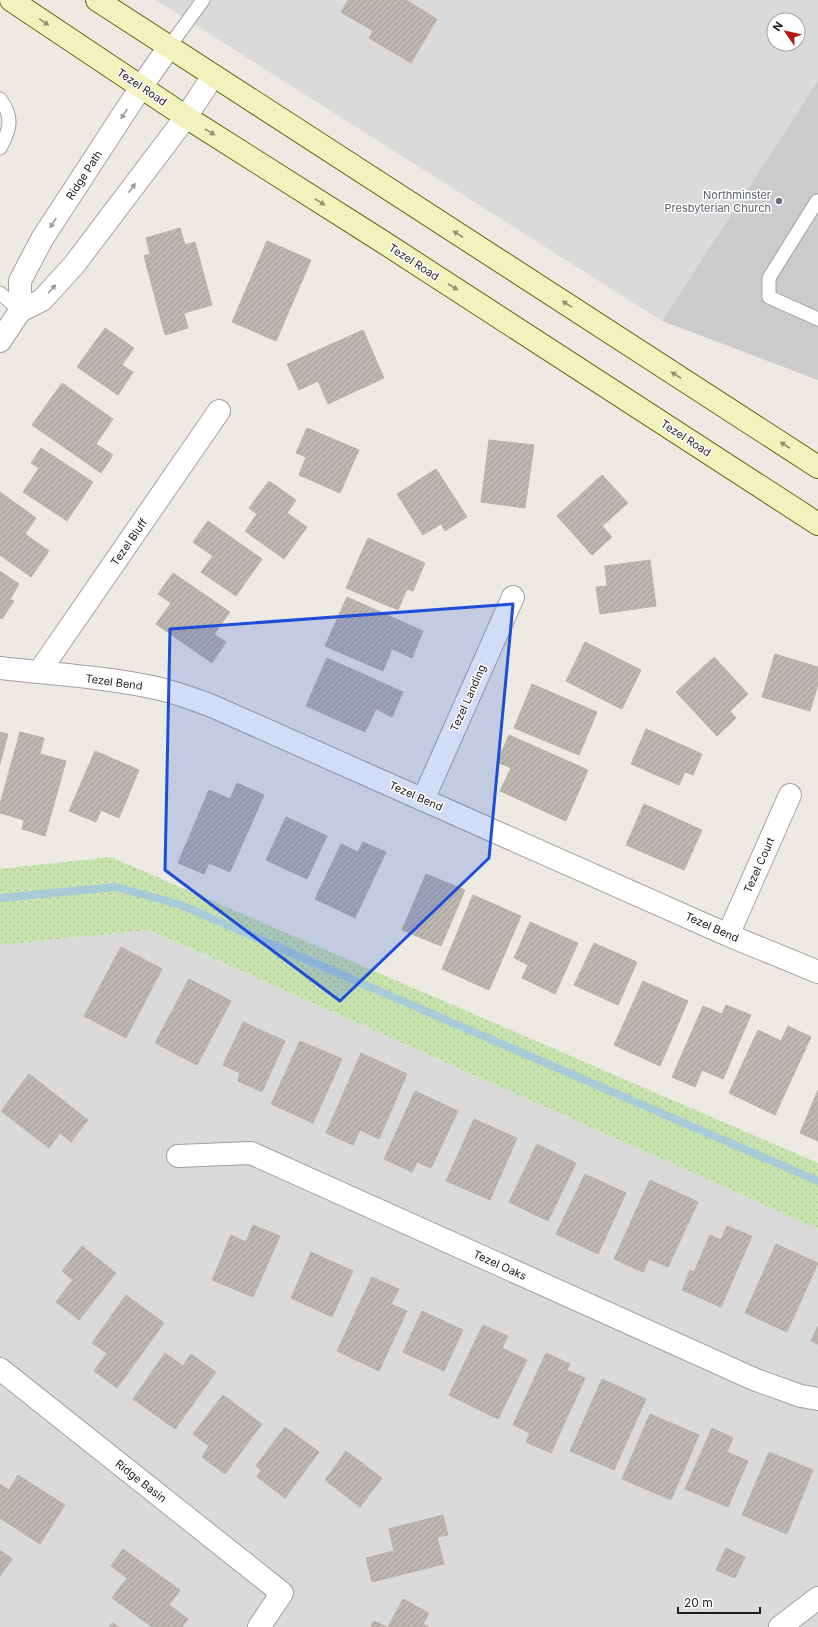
<svg xmlns="http://www.w3.org/2000/svg" width="818" height="1627" viewBox="0 0 818 1627" font-family="Inter,sans-serif">
<defs>
<pattern id="grass-dots" width="8" height="8" patternUnits="userSpaceOnUse"><rect width="8" height="8" fill="#c8e3ae"/><path d="M2 2h.1M6 6h.1" fill="none" stroke="#abc295" stroke-width="1.8" stroke-linecap="round"/></pattern>
<pattern id="building-hatch" width="6" height="6" patternUnits="userSpaceOnUse"><rect width="6" height="6" fill="#bdb6b1"/><path d="M-1 1l2-2M0 6l6-6M5 7l2-2" fill="none" stroke="#a29c98"/></pattern>
</defs>
<rect width="100%" height="100%" fill="#edeae4"/>
<!-- residential -->
<path fill="#dbdada" fill-rule="evenodd" d="M 156,0 L 818,0 L 818,81 L 662,321 ZM 774,20 L 798,20 L 798,44 L 774,44 Z
M 148,930 L 818,1229 L 818,1627 L 0,1627 L 0,945 Z"/>
<!-- religious -->
<path fill="#cbcbcb" d="M 818,81 L 818,380 L 662,321 Z"/>
<!-- grass -->
<path fill="url(#grass-dots)" d="M 111,857 L 818,1163 L 818,1229 L 149,930 L 0,945 L 0,869 Z"/>
<g fill="none" stroke-linecap="round" stroke-linejoin="round">
<!-- stream -->
<path stroke="#a8ccd7" stroke-width="8" d="M 0,898 L 116,887 L 181,905 L 818,1181"/>
</g>
<!-- building -->
<path fill="url(#building-hatch)" stroke="#bdb1a8" d="M 348,0 L 406,0 L 437,19 L 411,63 L 369,38 L 373,31 L 341,12 Z
M 180,228 L 185,245 L 195,242 L 212,305 L 184,313 L 188,328 L 165,335 L 144,256 L 150,254 L 146,238 Z
M 267,241 L 311,260 L 276,341 L 232,322 Z
M 105,328 L 134,348 L 122,365 L 133,372 L 118,395 L 77,367 Z
M 363,330 L 384,378 L 328,404 L 318,381 L 299,390 L 287,364 Z
M 62,383 L 113,419 L 96,444 L 113,455 L 101,473 L 32,425 Z
M 307,428 L 359,450 L 340,493 L 299,475 L 306,457 L 296,453 Z
M 489,440 L 534,445 L 525,508 L 481,502 Z
M 41,448 L 93,482 L 67,521 L 23,492 L 39,468 L 31,463 Z
M 436,469 L 467,517 L 445,531 L 441,524 L 423,535 L 397,494 Z
M 602,475 L 628,503 L 602,526 L 612,537 L 592,555 L 557,516 Z
M 269,481 L 296,500 L 287,513 L 307,527 L 284,559 L 245,531 L 257,514 L 249,508 Z
M 0,492 L 36,518 L 25,534 L 49,551 L 31,577 L 0,555 Z
M 208,521 L 262,559 L 236,596 L 201,572 L 213,556 L 193,542 Z
M 368,538 L 425,563 L 413,591 L 407,589 L 398,610 L 346,588 Z
M 650,560 L 656,606 L 600,614 L 596,587 L 607,586 L 605,566 Z
M 0,571 L 19,584 L 10,599 L 14,601 L 2,619 L 0,618 Z
M 173,573 L 230,612 L 214,634 L 226,642 L 212,663 L 156,624 L 171,603 L 158,594 Z
M 347,597 L 423,631 L 412,658 L 392,649 L 383,671 L 325,646 Z
M 585,642 L 641,670 L 622,709 L 566,681 Z
M 775,654 L 818,667 L 818,684 L 810,711 L 762,697 Z
M 714,657 L 748,694 L 730,711 L 736,718 L 717,736 L 676,692 Z
M 327,658 L 403,692 L 392,717 L 376,709 L 365,732 L 306,706 Z
M 532,684 L 597,712 L 579,755 L 514,728 Z
M 646,729 L 702,754 L 693,775 L 685,772 L 679,785 L 631,764 Z
M 0,732 L 8,734 L 0,764 Z
M 20,732 L 44,738 L 40,754 L 66,761 L 45,836 L 22,829 L 24,820 L 0,813 L 0,804 Z
M 509,735 L 588,770 L 566,821 L 500,791 L 511,768 L 497,762 Z
M 95,751 L 139,770 L 119,818 L 101,810 L 96,822 L 69,811 Z
M 237,783 L 264,795 L 230,872 L 209,863 L 204,874 L 178,863 L 209,790 L 230,799 Z
M 644,804 L 702,830 L 684,870 L 626,845 Z
M 286,817 L 327,836 L 307,879 L 266,860 Z
M 363,842 L 386,852 L 355,918 L 315,899 L 341,844 L 358,852 Z
M 426,874 L 465,890 L 441,946 L 402,930 Z
M 473,895 L 521,916 L 489,990 L 442,969 Z
M 530,922 L 578,943 L 555,994 L 522,978 L 528,965 L 514,958 Z
M 594,943 L 637,962 L 618,1005 L 574,985 Z
M 121,947 L 162,969 L 126,1038 L 84,1016 Z
M 189,979 L 231,1001 L 197,1065 L 155,1043 Z
M 643,981 L 688,1001 L 660,1066 L 614,1045 Z
M 726,1005 L 751,1015 L 723,1079 L 702,1070 L 695,1087 L 672,1077 L 703,1006 L 722,1014 Z
M 243,1022 L 285,1041 L 262,1092 L 238,1081 L 240,1073 L 223,1065 Z
M 788,1026 L 811,1037 L 775,1115 L 729,1093 L 758,1030 L 781,1041 Z
M 300,1041 L 342,1059 L 313,1123 L 271,1104 Z
M 361,1053 L 407,1074 L 379,1139 L 360,1130 L 353,1145 L 326,1133 Z
M 29,1074 L 88,1120 L 71,1142 L 60,1133 L 49,1148 L 1,1111 Z
M 818,1090 L 818,1141 L 800,1133 Z
M 415,1091 L 458,1111 L 431,1168 L 417,1162 L 412,1172 L 384,1159 Z
M 474,1119 L 517,1138 L 490,1200 L 446,1181 Z
M 537,1144 L 576,1163 L 548,1221 L 509,1202 Z
M 585,1174 L 626,1193 L 598,1254 L 556,1234 Z
M 650,1180 L 698,1202 L 668,1267 L 649,1259 L 643,1272 L 614,1259 Z
M 253,1225 L 280,1236 L 253,1297 L 212,1280 L 231,1235 L 246,1242 Z
M 727,1226 L 752,1236 L 721,1307 L 682,1290 L 690,1270 L 694,1272 L 710,1235 L 721,1240 Z
M 776,1244 L 818,1263 L 787,1332 L 745,1313 Z
M 82,1246 L 116,1273 L 79,1320 L 56,1302 L 73,1280 L 62,1271 Z
M 311,1252 L 353,1271 L 332,1317 L 291,1298 Z
M 372,1277 L 399,1289 L 391,1304 L 407,1311 L 379,1371 L 337,1351 Z
M 126,1295 L 164,1323 L 117,1388 L 94,1371 L 107,1353 L 92,1343 Z
M 422,1311 L 463,1330 L 444,1371 L 403,1352 Z
M 483,1325 L 508,1336 L 502,1348 L 527,1360 L 498,1419 L 449,1395 Z
M 818,1326 L 818,1344 L 811,1341 Z
M 165,1353 L 183,1366 L 191,1354 L 216,1372 L 175,1429 L 133,1399 Z
M 546,1353 L 570,1364 L 567,1370 L 585,1378 L 551,1453 L 526,1442 L 530,1433 L 513,1425 Z
M 602,1379 L 646,1399 L 614,1470 L 570,1451 Z
M 223,1395 L 262,1424 L 225,1474 L 202,1457 L 209,1446 L 193,1434 Z
M 650,1414 L 699,1435 L 671,1500 L 622,1479 Z
M 285,1427 L 319,1452 L 285,1498 L 257,1477 L 261,1470 L 256,1466 Z
M 712,1428 L 733,1438 L 727,1452 L 748,1461 L 728,1507 L 685,1489 Z
M 346,1451 L 382,1478 L 360,1507 L 325,1480 Z
M 769,1452 L 813,1470 L 787,1534 L 742,1515 Z
M 18,1475 L 65,1505 L 40,1544 L 0,1518 L 0,1484 L 9,1490 Z
M 443,1515 L 448,1535 L 437,1537 L 444,1564 L 372,1582 L 366,1558 L 394,1551 L 389,1529 Z
M 726,1548 L 745,1557 L 735,1578 L 716,1570 Z
M 123,1549 L 180,1590 L 169,1605 L 188,1619 L 182,1627 L 152,1627 L 112,1598 L 127,1578 L 111,1566 Z
M 0,1550 L 12,1559 L 0,1576 Z
M 403,1599 L 429,1613 L 423,1624 L 429,1627 L 388,1627 Z
M 374,1621 L 387,1627 L 371,1627 Z
M 112,1623 L 119,1627 L 109,1627 Z"/>
<g fill="none" stroke-linecap="round" stroke-linejoin="round">
<!-- service casing -->
<g stroke="#a1a1a1" stroke-width="15">
<path id="service" d="M 169,47 L 203,0
M 0,99 C 14,117 10,130 0,148
M 817,201 L 769,278 L 769,297 L 818,319
M 0,293 L 20,311"/>
</g>
<!-- minor casing -->
<g stroke="#a1a1a1" stroke-width="24">
<path id="minor" d="M 0,668 C 51,674 106,677 156,688 C 175,692 193,699 212,706 L 728,935 L 818,972
M 39,672 L 219,411
M 423,800 L 513,597
M 728,935 L 790,795
M 178,1156 L 251,1153 L 756,1380 L 801,1396 L 818,1399
M 0,1369 L 282,1593 L 259,1627
M 780,1627 L 818,1598"/>
</g>
<!-- tertiary casing -->
<g stroke="#a1a1a1" stroke-width="24">
<path id="tertiary" d="M 20,311 L 20,281 L 42,239 L 141,87 L 169,47
M 0,341 L 20,311 L 42,300 L 74,265 L 186,117 L 213,76"/>
</g>
<!-- secondary casing -->
<g stroke="#5f690f" stroke-width="24">
<path id="secondary" d="M 11,0 L 186,117 L 380,240 L 818,524
M 97,0 L 818,467"/>
</g>
<!-- service -->
<use href="#service" stroke="#fff" stroke-width="13"/>
<!-- minor -->
<use href="#minor" stroke="#fff" stroke-width="22"/>
<!-- tertiary -->
<use href="#tertiary" stroke="#fff" stroke-width="22"/>
<!-- secondary -->
<use href="#secondary" stroke="#f0f3bc" stroke-width="22"/>
</g>
<!-- one-way arrows -->
<defs><path id="oneway-solid" d="M-6-.8H1V-3.2L6.5 0L1 3.2V.8H-6Z"/></defs>
<g fill="#919374">
<use href="#oneway-solid" transform="translate(44 22) rotate(34)"/>
<use href="#oneway-solid" transform="translate(210 132) rotate(32)"/>
<use href="#oneway-solid" transform="translate(320 202) rotate(32)"/>
<use href="#oneway-solid" transform="translate(458 234) rotate(-147)"/>
<use href="#oneway-solid" transform="translate(453 287) rotate(33)"/>
<use href="#oneway-solid" transform="translate(567 304) rotate(-147)"/>
<use href="#oneway-solid" transform="translate(676 375) rotate(-147)"/>
<use href="#oneway-solid" transform="translate(785 445) rotate(-147)"/>
</g>
<g fill="#999">
<use href="#oneway-solid" transform="translate(124 114) rotate(123)"/>
<use href="#oneway-solid" transform="translate(132 188) rotate(-53)"/>
<use href="#oneway-solid" transform="translate(53 223) rotate(123)"/>
<use href="#oneway-solid" transform="translate(52 289) rotate(-48)"/>
</g>
<!-- marked area -->
<path fill="#1d4ed8" fill-opacity="0.2" stroke="#1d4ed8" stroke-width="3" stroke-linejoin="round" d="M 513,604 L 489,858 L 340,1001 L 165,870 L 170,629 Z"/>
<!-- markers -->
<circle fill="#6b7280" stroke="#fff" stroke-width="1.5" cx="779" cy="201" r="4"/>
<g text-anchor="middle" dominant-baseline="central" stroke-width="3" stroke-linejoin="round" paint-order="stroke">
<!-- street labels -->
<g font-size="11" fill="#1d1d1d" stroke="#fff">
<text transform="translate(142 87) rotate(34)">Tezel Road</text>
<text transform="translate(84 175) rotate(-57)">Ridge Path</text>
<text transform="translate(414 262) rotate(33)">Tezel Road</text>
<text transform="translate(686 438) rotate(33)">Tezel Road</text>
<text transform="translate(129 542) rotate(-55)">Tezel Bluff</text>
<text transform="translate(114 682) rotate(8)">Tezel Bend</text>
<text transform="translate(468 698) rotate(-66)">Tezel Landing</text>
<text transform="translate(416 796) rotate(24)">Tezel Bend</text>
<text transform="translate(759 865) rotate(-66)">Tezel Court</text>
<text transform="translate(712 927) rotate(24)">Tezel Bend</text>
<text transform="translate(500 1265) rotate(24)">Tezel Oaks</text>
<text transform="translate(141 1481) rotate(38)">Ridge Basin</text>
</g>
<!-- worship labels -->
<g font-size="11" fill="#5b616d" stroke="#fff" text-anchor="end">
<text x="771" y="195">Northminster<tspan x="771" dy="13">Presbyterian Church</tspan></text>
</g>
</g>
<!-- north arrow -->
<g transform="translate(786 32) rotate(304)"><circle r="19" fill="#ffffff" stroke="#a5a5a5"/>
<path d="M0-3L7 15L0 10L-7 15Z" fill="#b71413"/>
<text y="-6" font-size="11" font-weight="bold" text-anchor="middle" fill="#1d1d1d">N</text>
</g>
<!-- scale -->
<path d="M678 1607v6h82v-6" fill="none" stroke="#1d1d1d" stroke-width="2"/>
<text x="684" y="1607" font-size="12" fill="#1d1d1d" stroke="#ffffff" stroke-width="3" paint-order="stroke">20 m</text>
</svg>
